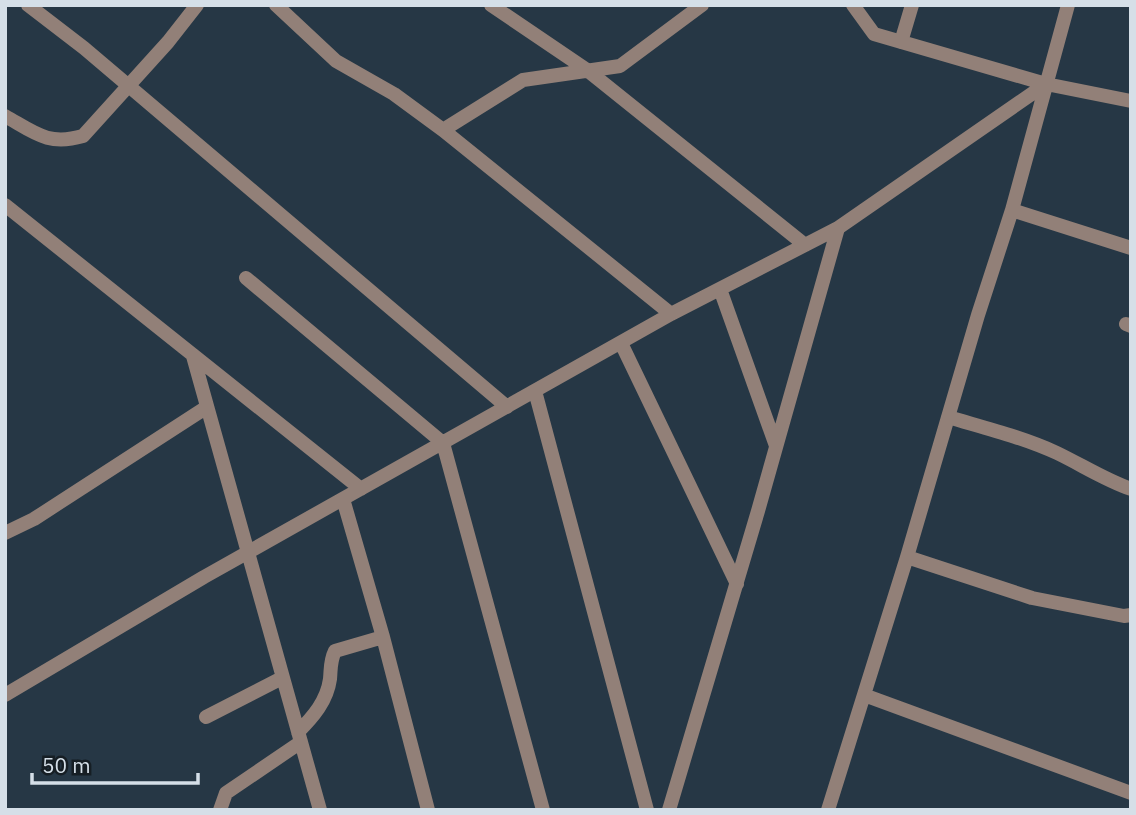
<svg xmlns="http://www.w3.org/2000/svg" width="1136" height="815" viewBox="0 0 1136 815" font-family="'IBM Plex Sans',sans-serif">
<rect width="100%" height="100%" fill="#263745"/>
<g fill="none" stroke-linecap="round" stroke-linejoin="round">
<!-- minor -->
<path stroke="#928078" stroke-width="14" d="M 28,5 L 84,48 L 507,407
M 276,5 L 336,61 L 394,94 L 443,130 L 523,80 L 620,66 L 702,5
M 491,5 L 587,70 L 805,245
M 853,5 L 874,34 L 1046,84 L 1131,101
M 901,42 L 912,5
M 5,116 C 35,133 48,146 83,136 L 168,42 L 197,5
M 443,130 L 671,314
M 5,205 L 361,489
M 1012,210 L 1131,248
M 246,278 L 443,443 L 543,810
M 720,289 L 776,446
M 1126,324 L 1131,326
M 621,343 L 737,584
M 193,356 L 320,810
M 535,391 L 647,810
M 948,417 C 985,428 1022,437 1057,453 C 1082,465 1105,480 1131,489
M 343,499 L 383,637 L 428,810
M 5,533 L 34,519 L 207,407
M 907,557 L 1032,598 L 1124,616 L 1131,615
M 5,695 L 204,577 L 671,314 L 838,228 L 1046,84
M 864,695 L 1131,793
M 206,717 L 282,678
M 298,732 C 313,717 327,701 330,679 C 331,668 330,661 335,651 L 383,637
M 220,810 L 226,793 L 301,742
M 669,810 L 758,511 L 838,228
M 828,810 L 907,557 L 978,315 L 1012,210 L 1068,5"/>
</g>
<!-- border -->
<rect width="1136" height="815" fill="none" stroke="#d5dfe8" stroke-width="14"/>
<!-- scale -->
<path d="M32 773v10h166v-10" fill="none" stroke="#d5dfe8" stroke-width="3.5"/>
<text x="42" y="773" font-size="21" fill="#d5dfe8" stroke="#161e24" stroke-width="5" paint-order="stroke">50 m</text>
</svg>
